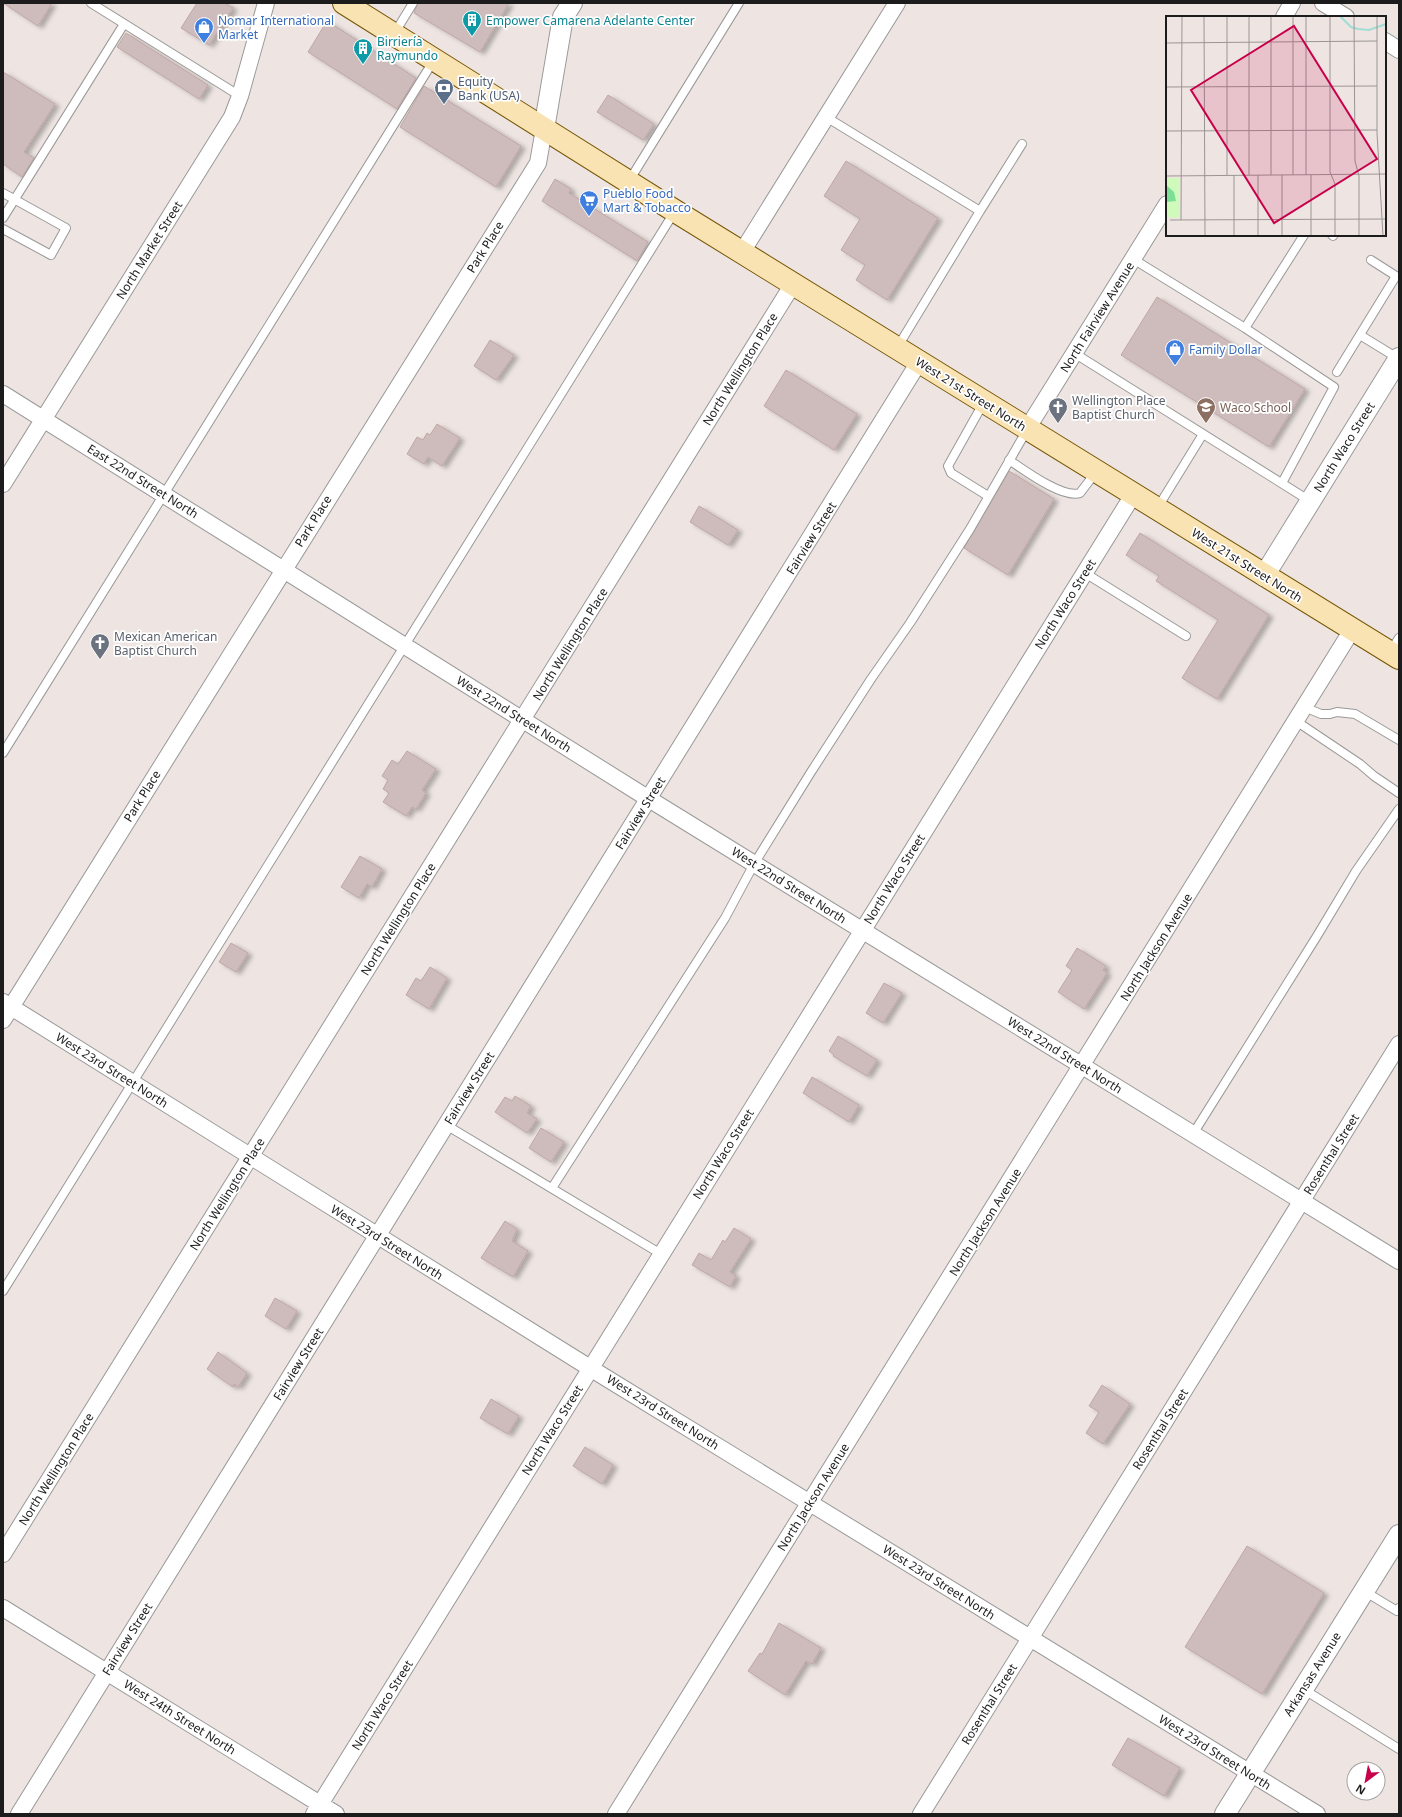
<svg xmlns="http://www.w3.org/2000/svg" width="1402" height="1817" viewBox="0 0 1402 1817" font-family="'Noto Sans',sans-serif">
<defs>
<filter id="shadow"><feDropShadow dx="4.5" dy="2.5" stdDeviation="2" flood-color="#0004"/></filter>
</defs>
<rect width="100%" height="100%" fill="#eee5e2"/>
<!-- building -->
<path fill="#cdbcbb" stroke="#c0a6a4" filter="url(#shadow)" d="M 3,3 L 52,3 L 38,26 Z
M 197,3 L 225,3 L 233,8 L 209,45 L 181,28 Z
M 418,3 L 509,3 L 480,52 L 414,13 Z
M 327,21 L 416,78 L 397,109 L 308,52 Z
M 126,33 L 208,85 L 199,99 L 117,47 Z
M 3,72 L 55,104 L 24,152 L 34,158 L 22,177 L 3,164 Z
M 424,86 L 521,146 L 496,187 L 400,127 Z
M 608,95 L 654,124 L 643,140 L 597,112 Z
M 846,161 L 938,218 L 887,300 L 856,280 L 865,265 L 841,250 L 860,219 L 824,196 Z
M 555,179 L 571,189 L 569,193 L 648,242 L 637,261 L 542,201 Z
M 1157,297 L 1305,389 L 1269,447 L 1121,355 Z
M 490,340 L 514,355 L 496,380 L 474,366 Z
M 786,370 L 857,414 L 834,450 L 764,406 Z
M 437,424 L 460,438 L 442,466 L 428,457 L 424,464 L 407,454 L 417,437 L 423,440 L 427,433 L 430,435 Z
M 1009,471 L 1054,499 L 1008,575 L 964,548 Z
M 699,506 L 738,530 L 728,545 L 690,522 Z
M 1140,533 L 1269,615 L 1217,699 L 1182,678 L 1218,620 L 1156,581 L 1159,576 L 1126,555 Z
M 407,751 L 436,769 L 422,790 L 426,793 L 416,809 L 412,807 L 406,816 L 383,802 L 389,793 L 383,789 L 388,780 L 382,776 L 392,760 L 398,764 Z
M 360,856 L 382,869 L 372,887 L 367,884 L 359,898 L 341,887 Z
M 231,943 L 248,953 L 236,972 L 219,962 Z
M 1077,948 L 1106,966 L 1103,970 L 1107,973 L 1084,1009 L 1058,992 L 1072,970 L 1066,966 Z
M 430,967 L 447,978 L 429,1009 L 406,995 L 416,978 L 421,981 Z
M 884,983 L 902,993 L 883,1023 L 866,1013 Z
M 838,1036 L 877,1060 L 867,1076 L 833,1056 L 834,1055 L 829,1051 Z
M 812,1077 L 859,1105 L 849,1122 L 803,1093 Z
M 515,1096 L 531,1106 L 527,1113 L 537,1119 L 527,1133 L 495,1112 L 505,1097 L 512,1101 Z
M 541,1128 L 564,1142 L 551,1162 L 529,1148 Z
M 505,1221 L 517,1229 L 512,1241 L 528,1251 L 513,1277 L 481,1258 Z
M 734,1228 L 751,1239 L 730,1272 L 736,1276 L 730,1287 L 692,1265 L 699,1253 L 711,1260 L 723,1240 L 725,1242 Z
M 275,1298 L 297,1311 L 286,1329 L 265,1316 Z
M 218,1352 L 247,1373 L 238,1387 L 234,1384 L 233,1387 L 207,1369 Z
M 1102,1385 L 1130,1404 L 1103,1444 L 1086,1433 L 1099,1412 L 1089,1406 Z
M 491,1399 L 519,1416 L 508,1434 L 480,1418 Z
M 585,1447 L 613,1465 L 602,1484 L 573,1466 Z
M 1247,1546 L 1324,1593 L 1262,1694 L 1185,1647 Z
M 779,1623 L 821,1648 L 812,1664 L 806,1661 L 785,1695 L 748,1671 L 760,1653 L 762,1654 Z
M 1128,1738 L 1180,1768 L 1164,1796 L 1112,1765 Z"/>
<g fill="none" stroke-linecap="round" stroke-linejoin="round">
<!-- service casing -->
<g stroke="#999" stroke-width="10">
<path id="service" d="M 91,3 L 240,96
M 394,34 L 413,3
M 826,117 L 980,211 L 897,348
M 629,181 L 739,3
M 3,193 L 66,228 L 51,255 L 3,229
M 980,211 L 1022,144
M 3,218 L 124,24
M 1332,235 L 1333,236
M 1133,259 L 1245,328 L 1334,387 L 1282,483
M 1245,328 L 1304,235
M 1360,335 L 1399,359
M 1074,353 L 1310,501
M 1337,372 L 1396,276 L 1371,260
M 984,402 L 948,466 L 951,473 L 988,496
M 1009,460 C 1024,470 1063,499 1080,493 L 1096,472
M 1158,507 L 1203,434
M 1085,573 L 1186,636
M 1390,652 L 1399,638
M 1304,707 L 1321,714 L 1330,714 L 1337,712 L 1355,714 L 1399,740
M 1296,721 L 1360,764 L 1374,776 L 1399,793
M 3,753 L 434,60
M 446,1125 L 661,1254
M 1193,1134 L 1317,936 L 1356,871 L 1399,809
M 552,1188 L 725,918 L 754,864 L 811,772 L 871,679 L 910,623 L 970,529 L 1027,430
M 3,1291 L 675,211
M 1364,1591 L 1397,1611 L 1399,1608
M 1303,1689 L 1399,1749"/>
</g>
<!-- minor casing -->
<g stroke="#999" stroke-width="18">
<path id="minor" d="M 1323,3 L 1346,17
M 1284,17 L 1292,3
M 1385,41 L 1399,50
M 742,252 L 897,3
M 3,394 L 649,799 L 1399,1261
M 1027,429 L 1167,204
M 3,484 L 232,117 L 240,96 L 266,3
M 3,1002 L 590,1368 L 1317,1814
M 3,1020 L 538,163 L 544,129
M 3,1554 L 793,284
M 3,1608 L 336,1814
M 19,1814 L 919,362
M 314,1814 L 1133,495
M 616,1814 L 1352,630
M 921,1814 L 1399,1044"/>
</g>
<!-- tertiary casing -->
<g stroke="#999" stroke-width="22">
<path id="tertiary" d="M 544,129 L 563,17 L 572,3
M 1264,576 L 1399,358
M 1225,1814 L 1399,1535"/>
</g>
<!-- secondary casing -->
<g stroke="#745503" stroke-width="24">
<path id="secondary" d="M 344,3 L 675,211 L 1399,658"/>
</g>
<!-- service -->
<use href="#service" stroke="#fff" stroke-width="8"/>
<!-- minor -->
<use href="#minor" stroke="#fff" stroke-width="16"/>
<!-- tertiary -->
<use href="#tertiary" stroke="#fff" stroke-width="20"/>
<!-- secondary -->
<use href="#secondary" stroke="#fae3b3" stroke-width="22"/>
</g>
<!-- icons -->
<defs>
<g id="building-pin" transform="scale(1)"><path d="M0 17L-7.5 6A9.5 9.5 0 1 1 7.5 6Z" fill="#0f9aa8" stroke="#fff"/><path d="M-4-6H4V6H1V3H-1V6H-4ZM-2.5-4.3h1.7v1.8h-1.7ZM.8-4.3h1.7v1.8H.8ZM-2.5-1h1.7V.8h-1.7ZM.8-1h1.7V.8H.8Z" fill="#fff"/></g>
<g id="shop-pin" transform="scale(1)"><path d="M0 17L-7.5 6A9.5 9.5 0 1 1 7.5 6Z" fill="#3f7fe0" stroke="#fff"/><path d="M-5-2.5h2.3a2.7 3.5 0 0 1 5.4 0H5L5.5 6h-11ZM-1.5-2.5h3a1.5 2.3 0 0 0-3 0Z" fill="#fff"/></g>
<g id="bank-pin" transform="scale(1)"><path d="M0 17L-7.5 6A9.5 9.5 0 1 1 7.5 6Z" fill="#5c6f8a" stroke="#fff"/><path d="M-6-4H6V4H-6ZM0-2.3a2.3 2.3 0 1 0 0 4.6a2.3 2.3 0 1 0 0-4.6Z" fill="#fff"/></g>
<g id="supermarket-pin" transform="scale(1)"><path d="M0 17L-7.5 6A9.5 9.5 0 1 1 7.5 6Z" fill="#3f7fe0" stroke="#fff"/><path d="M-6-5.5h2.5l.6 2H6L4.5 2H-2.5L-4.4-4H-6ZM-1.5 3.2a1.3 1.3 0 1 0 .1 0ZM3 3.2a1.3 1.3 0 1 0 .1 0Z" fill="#fff"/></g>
<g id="church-pin" transform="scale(1)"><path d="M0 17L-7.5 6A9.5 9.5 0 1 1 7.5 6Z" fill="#6b7280" stroke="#fff"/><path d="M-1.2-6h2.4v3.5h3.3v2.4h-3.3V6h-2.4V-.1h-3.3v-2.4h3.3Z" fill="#fff"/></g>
<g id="school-pin" transform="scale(1)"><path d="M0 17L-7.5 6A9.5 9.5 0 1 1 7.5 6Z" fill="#8d6e63" stroke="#fff"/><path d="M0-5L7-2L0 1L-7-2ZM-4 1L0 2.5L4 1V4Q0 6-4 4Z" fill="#fff"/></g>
</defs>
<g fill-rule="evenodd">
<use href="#building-pin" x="472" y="20"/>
<use href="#shop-pin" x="204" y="27"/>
<use href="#building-pin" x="363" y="48"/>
<use href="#bank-pin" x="444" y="88"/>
<use href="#supermarket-pin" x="589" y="200"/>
<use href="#shop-pin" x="1175" y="349"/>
<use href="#church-pin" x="1058" y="407"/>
<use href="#school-pin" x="1206" y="407"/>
<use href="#church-pin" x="100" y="643"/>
</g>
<g text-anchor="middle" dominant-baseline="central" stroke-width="3.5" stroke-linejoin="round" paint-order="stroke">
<!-- shop labels -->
<g font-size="12" fill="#366cbe" stroke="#fff" text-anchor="start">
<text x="218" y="20">Nomar International<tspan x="218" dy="14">Market</tspan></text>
<text x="603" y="193">Pueblo Food<tspan x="603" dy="14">Mart &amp; Tobacco</tspan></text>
<text x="1189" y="349">Family Dollar</text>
</g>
<!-- culture labels -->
<g font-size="12" fill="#0d838f" stroke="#fff" text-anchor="start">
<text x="486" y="20">Empower Camarena Adelante Center</text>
<text x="377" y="41">Birriería<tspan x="377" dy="14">Raymundo</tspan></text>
</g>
<!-- service labels -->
<g font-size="12" fill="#4e5e75" stroke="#fff" text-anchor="start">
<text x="458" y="81">Equity<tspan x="458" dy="14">Bank (USA)</tspan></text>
</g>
<!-- street labels -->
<g font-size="12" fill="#1c1c1c" stroke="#fff">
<text transform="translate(485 247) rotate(-58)">Park Place</text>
<text transform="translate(149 250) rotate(-58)">North Market Street</text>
<text transform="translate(1097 317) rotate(-58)">North Fairview Avenue</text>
<text transform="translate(740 369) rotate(-58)">North Wellington Place</text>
<text transform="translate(971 394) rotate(32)">West 21st Street North</text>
<text transform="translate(1344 447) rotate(-58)">North Waco Street</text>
<text transform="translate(143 481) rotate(32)">East 22nd Street North</text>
<text transform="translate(313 521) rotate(-58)">Park Place</text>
<text transform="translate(811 538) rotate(-58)">Fairview Street</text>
<text transform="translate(1247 565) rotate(32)">West 21st Street North</text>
<text transform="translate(1065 604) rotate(-58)">North Waco Street</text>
<text transform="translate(570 644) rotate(-58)">North Wellington Place</text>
<text transform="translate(514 714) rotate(32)">West 22nd Street North</text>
<text transform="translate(142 796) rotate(-58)">Park Place</text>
<text transform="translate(640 813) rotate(-58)">Fairview Street</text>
<text transform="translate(894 879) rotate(-58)">North Waco Street</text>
<text transform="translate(789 885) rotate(32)">West 22nd Street North</text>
<text transform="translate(398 919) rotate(-58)">North Wellington Place</text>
<text transform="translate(1156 947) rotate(-58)">North Jackson Avenue</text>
<text transform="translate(1065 1055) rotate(32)">West 22nd Street North</text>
<text transform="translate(112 1070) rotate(32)">West 23rd Street North</text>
<text transform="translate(469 1088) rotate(-58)">Fairview Street</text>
<text transform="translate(723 1154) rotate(-58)">North Waco Street</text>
<text transform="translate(1331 1154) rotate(-58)">Rosenthal Street</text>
<text transform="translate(227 1194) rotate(-58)">North Wellington Place</text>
<text transform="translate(985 1222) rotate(-58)">North Jackson Avenue</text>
<text transform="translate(387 1242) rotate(32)">West 23rd Street North</text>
<text transform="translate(298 1364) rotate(-58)">Fairview Street</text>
<text transform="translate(663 1412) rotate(32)">West 23rd Street North</text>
<text transform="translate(1160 1429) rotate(-58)">Rosenthal Street</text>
<text transform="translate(552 1430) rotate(-58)">North Waco Street</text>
<text transform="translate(56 1469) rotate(-58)">North Wellington Place</text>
<text transform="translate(813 1497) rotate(-58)">North Jackson Avenue</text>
<text transform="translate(939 1582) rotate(32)">West 23rd Street North</text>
<text transform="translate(127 1639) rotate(-58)">Fairview Street</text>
<text transform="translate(1312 1674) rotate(-58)">Arkansas Avenue</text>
<text transform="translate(989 1704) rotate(-58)">Rosenthal Street</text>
<text transform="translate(382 1705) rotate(-58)">North Waco Street</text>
<text transform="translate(180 1717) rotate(32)">West 24th Street North</text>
<text transform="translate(1215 1752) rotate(32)">West 23rd Street North</text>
</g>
<!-- worship labels -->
<g font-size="12" fill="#5b616d" stroke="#fff" text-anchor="start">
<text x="1072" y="400">Wellington Place<tspan x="1072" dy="14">Baptist Church</tspan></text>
<text x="114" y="636">Mexican American<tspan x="114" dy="14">Baptist Church</tspan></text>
</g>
<!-- education labels -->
<g font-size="12" fill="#785e54" stroke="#fff" text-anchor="start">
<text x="1220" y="407">Waco School</text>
</g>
</g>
<!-- overview -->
<g transform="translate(1166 16)">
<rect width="220" height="220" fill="#eee5e2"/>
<path d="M 0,162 L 13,162 L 14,202 L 0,201 Z" fill="#cffabc"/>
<path d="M 0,169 L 8,176 L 10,185 L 0,186 Z" fill="#7ddf95"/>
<path fill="none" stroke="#a1ddd4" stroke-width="2" d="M 174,0 L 185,11 L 192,13 L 203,14 L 220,8"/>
<path fill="none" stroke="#9a9593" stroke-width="1" d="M 38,0 L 39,220M 61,0 L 61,159M 83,0 L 83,159M 105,0 L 105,159M 127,0 L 127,159M 140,0 L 140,159M 164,0 L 164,156 L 169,168 L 169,220M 188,0 L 189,145 L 193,160 L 193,220M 211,0 L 211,117 L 217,220M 0,27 L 211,25M 0,71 L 211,70M 0,115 L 211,114M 68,159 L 68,220M 92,159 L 92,220M 116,159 L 116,220M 145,159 L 145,220M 0,160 L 220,158M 4,204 L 220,203M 15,204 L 16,0"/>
<path fill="#c8004b" fill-opacity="0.15" stroke="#c8004b" stroke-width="2" d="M 128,10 L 211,143 L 108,207 L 25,74 Z"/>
<rect width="220" height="220" fill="none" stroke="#1c1c1c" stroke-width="2"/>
</g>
<!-- border -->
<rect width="1402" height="1817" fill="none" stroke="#1c1c1c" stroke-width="8"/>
<!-- north arrow -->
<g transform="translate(1366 1781) rotate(212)"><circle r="19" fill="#ffffff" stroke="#a4a4a4"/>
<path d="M0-3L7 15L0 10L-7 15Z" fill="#c8004b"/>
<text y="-6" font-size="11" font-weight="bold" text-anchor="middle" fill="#1c1c1c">N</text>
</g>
</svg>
